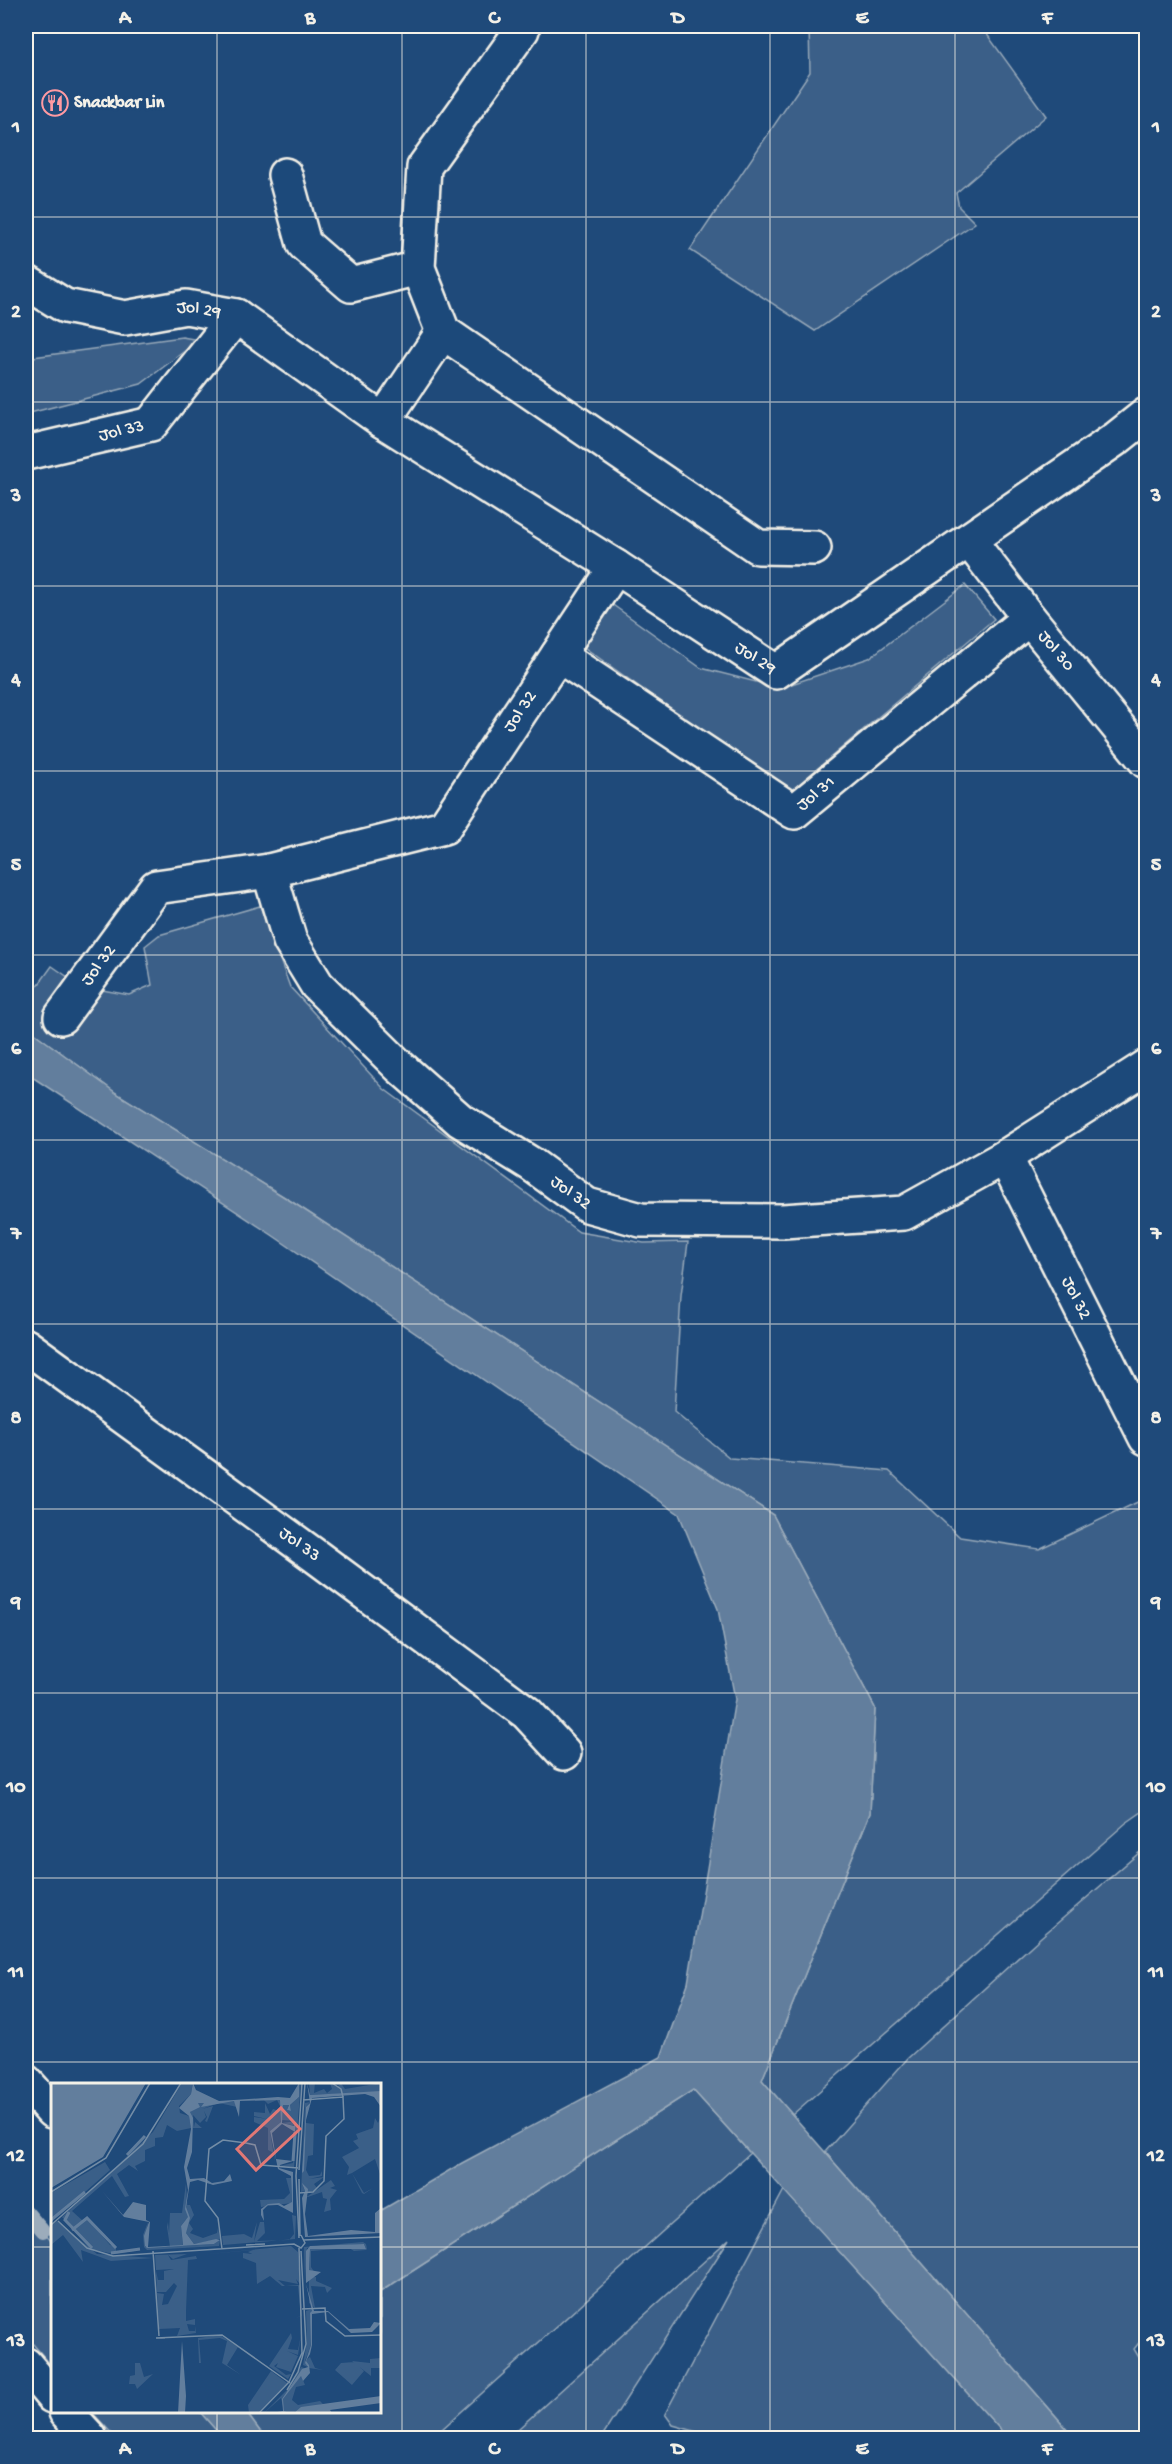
<svg xmlns="http://www.w3.org/2000/svg" width="1172" height="2464" viewBox="0 0 1172 2464" font-family="'Gochi Hand',sans-serif">
<rect width="100%" height="100%" fill="#1f4a7a"/>
<filter id="ink" filterUnits="userSpaceOnUse"><feTurbulence type="fractalNoise" baseFrequency=".0167" numOctaves="2"/><feDisplacementMap in="SourceGraphic" scale="12" xChannelSelector="R" yChannelSelector="G"/><feConvolveMatrix kernelMatrix="1 2 1 2 8 2 1 2 1" color-interpolation-filters="sRGB"/></filter>
<g filter="url(#ink)">
<!-- green -->
<path fill="#3a5f88" stroke="#97a8b8" stroke-width="1.5" d="M 809,26 L 981,26 L 1046,116 L 956,193 L 959,207 L 975,223 L 815,331 L 690,250 L 810,72 Z
M 182,337 L 199,340 L 141,384 L 26,414 L 26,358 Z
M 965,585 L 994,619 L 792,790 L 714,740 L 581,645 L 610,603 L 701,668 L 780,688 L 869,658 Z
M 260,906 L 290,987 L 384,1089 L 579,1232 L 644,1243 L 688,1242 L 681,1296 L 674,1412 L 730,1458 L 889,1471 L 960,1537 L 1039,1549 L 1146,1498 L 1146,1809 L 1126,1823 L 792,2115 L 762,2080 L 870,1813 L 875,1708 L 773,1515 L 286,1198 L 116,1093 L 26,1027 L 26,997 L 29,998 L 52,966 L 81,986 L 129,995 L 152,985 L 145,946 L 159,935 Z
M 1146,1847 L 1146,2334 L 1134,2349 L 1146,2369 L 1146,2438 L 1075,2438 L 825,2152 L 908,2058 L 1041,1937 Z
M 693,2090 L 750,2153 L 432,2438 L 265,2438 L 248,2415 L 249,2412 L 380,2412 L 380,2292 Z
M 784,2190 L 1008,2438 L 719,2438 L 673,2425 L 665,2414 Z
M 26,2211 L 52,2241 L 52,2366 L 26,2336 Z
M 729,2239 L 601,2438 L 508,2438 Z
M 92,2412 L 200,2412 L 223,2438 L 116,2438 Z"/>
<!-- water -->
<path fill="#627e9d" stroke="#9cacbb" stroke-width="1.5" d="M 26,1027 L 116,1093 L 286,1198 L 773,1515 L 875,1708 L 870,1813 L 762,2080 L 1075,2438 L 1008,2438 L 693,2090 L 380,2292 L 380,2211 L 462,2163 L 661,2057 L 688,1983 L 735,1699 L 718,1609 L 679,1514 L 272,1235 L 26,1073 Z
M 200,2412 L 249,2412 L 248,2415 L 265,2438 L 223,2438 Z"/>
<g fill="none" stroke-linecap="round" stroke-linejoin="round">
<!-- stream -->
<path stroke="#9cacbb" stroke-width="14" d="M 26,2211 L 43,2231"/>
<!-- minor casing -->
<g stroke="#f4f1e8" stroke-width="38">
<g id="minor">
<path d="M 522,30 L 424,167 L 418,268 L 443,332 L 758,547 L 814,548"/>
<path d="M 285,175 L 304,244 L 351,285 L 418,268"/>
<path d="M 383,421 L 443,332"/>
<path id="s1" d="M 26,453 L 151,424 L 236,316"/>
<path id="s2" d="M 969,540 L 1029,618 L 1146,761"/>
<path id="s3" d="M 558,655 L 794,812 L 1029,618"/>
<path id="s4" d="M 269,871 L 290,941 L 317,985 L 400,1067 L 460,1120 L 531,1164 L 587,1205 L 641,1220 L 783,1221 L 904,1213 L 1005,1157 L 1146,1067"/>
<path id="s5" d="M 61,1017 L 156,887 L 269,871 L 444,827 L 616,567"/>
<path id="s6" d="M 1005,1157 L 1146,1438"/>
<path id="s7" d="M 26,1346 L 318,1558 L 527,1713 L 564,1753"/>
<path d="M 26,2082 L 52,2111"/>
</g>
</g>
<!-- tertiary casing -->
<g stroke="#f4f1e8" stroke-width="38">
<g id="tertiary">
<path id="s8" d="M 26,282 L 65,306 L 125,318 L 186,307 L 236,316 L 383,421 L 616,567 L 776,672 L 1117,438 L 1146,415"/>
</g>
</g>
<!-- secondary casing -->
<g stroke="#f4f1e8" stroke-width="38">
<path id="secondary" d="M 26,2365 L 52,2396
M 66,2412 L 90,2438"/>
</g>
<!-- minor -->
<use href="#minor" stroke="#1f4a7a" stroke-width="33"/>
<!-- tertiary -->
<use href="#tertiary" stroke="#1f4a7a" stroke-width="33"/>
<!-- secondary -->
<use href="#secondary" stroke="#1f4a7a" stroke-width="33"/>
</g>
</g>
<!-- grid -->
<path fill="none" stroke="#f4f1e8" stroke-width="1.5" stroke-opacity="0.55" d="M 217,26 L 217,2084M 402,26 L 402,2438M 586,26 L 586,2438M 770,26 L 770,2438M 955,26 L 955,2438M 26,217 L 1146,217M 26,402 L 1146,402M 26,586 L 1146,586M 26,771 L 1146,771M 26,955 L 1146,955M 26,1140 L 1146,1140M 26,1324 L 1146,1324M 26,1509 L 1146,1509M 26,1693 L 1146,1693M 26,1878 L 1146,1878M 26,2062 L 1146,2062M 26,2247 L 52,2247M 380,2247 L 1146,2247M 217,2412 L 217,2438"/>
<!-- icons -->
<defs>
<g id="restaurant-ring" transform="scale(1.35)"><circle r="9.5" fill="#1f4a7a" stroke="#ff9aa2" stroke-width="1.5"/><path d="M-5-6h1v4h1v-4h1v4h1v-4h1v5L-1.5 .5V6h-2V.5L-5-1ZM5-6V6H3V1.5H1.5Q1.5-4 5-6Z" fill="#ff9aa2"/></g>
</defs>
<g fill-rule="evenodd">
<use href="#restaurant-ring" x="55" y="103"/>
</g>
<g text-anchor="middle" dominant-baseline="central" stroke-width="6" stroke-linejoin="round" paint-order="stroke">
<!-- poi labels -->
<g font-size="18" font-weight="bold" fill="#f4f1e8" stroke="#1f4a7a" text-anchor="start">
<text x="74" y="103">Snackbar Lin</text>
</g>
<!-- street labels -->
<g font-size="18" fill="#f4f1e8" stroke="#1f4a7a">
<text stroke="none"><textPath href="#s8" startOffset="182">Jol 29</textPath></text>
<text stroke="none"><textPath href="#s1" startOffset="98">Jol 33</textPath></text>
<text stroke="none"><textPath href="#s2" startOffset="141">Jol 30</textPath></text>
<text stroke="none"><textPath href="#s8" startOffset="842">Jol 29</textPath></text>
<text stroke="none"><textPath href="#s5" startOffset="594">Jol 32</textPath></text>
<text stroke="none"><textPath href="#s3" startOffset="312">Jol 31</textPath></text>
<text stroke="none"><textPath href="#s5" startOffset="64">Jol 32</textPath></text>
<text stroke="none"><textPath href="#s4" startOffset="454">Jol 32</textPath></text>
<text stroke="none"><textPath href="#s6" startOffset="158">Jol 32</textPath></text>
<text stroke="none"><textPath href="#s7" startOffset="338">Jol 33</textPath></text>
</g>
</g>
<!-- overview -->
<g transform="translate(51 2083)">
<rect width="330" height="330" fill="#1f4a7a"/>
<path d="M 131,0 L 142,0 L 140,11 L 128,23 L 129,30 L 138,33 L 140,45 L 126,48 L 116,42 L 112,54 L 104,55 L 104,63 L 94,67 L 94,78 L 84,83 L 87,88 L 78,82 L 66,91 L 78,113 L 74,114 L 61,93 L 21,128 L 32,138 L 36,135 L 59,162 L 65,163 L 65,169 L 90,167 L 63,171 L 39,166 L 11,134 L 102,49 ZM 248,0 L 250,0 L 243,84 L 228,83 L 242,80 L 245,43 L 231,40 L 245,38 L 231,37 L 232,22 L 238,22 L 236,27 L 240,28 L 239,22 L 248,14 ZM 258,0 L 264,0 L 263,10 L 273,6 L 276,10 L 281,6 L 279,0 L 287,3 L 290,0 L 294,6 L 330,0 L 330,9 L 259,12 ZM 212,16 L 229,16 L 231,20 L 230,39 L 219,48 L 224,80 L 223,70 L 217,67 L 217,45 L 203,39 L 203,34 L 216,36 L 203,33 L 203,29 L 214,30 L 214,20 L 219,31 L 222,26 L 228,28 L 229,23 L 226,17 L 217,21 ZM 183,18 L 187,22 L 188,34 L 186,24 L 168,20 L 151,26 L 162,23 L 156,39 L 154,38 L 156,34 L 153,28 L 155,34 L 149,40 L 142,32 L 143,44 L 144,39 L 151,45 L 142,45 L 139,29 L 146,20 ZM 259,19 L 255,24 L 251,88 L 255,40 L 263,41 L 262,72 L 257,73 L 255,87 L 258,93 L 269,92 L 271,88 L 271,93 L 258,96 L 273,94 L 263,101 L 266,105 L 262,109 L 256,109 L 252,103 L 254,108 L 250,109 L 254,20 ZM 330,33 L 330,94 L 324,76 L 301,90 L 313,110 L 322,105 L 313,111 L 311,110 L 301,90 L 296,92 L 298,84 L 291,74 L 308,65 L 302,58 L 307,56 L 305,51 L 322,45 L 324,35 L 327,40 ZM 54,79 L 59,87 L 0,139 L 0,110 ZM 235,95 L 240,95 L 241,120 L 210,124 L 209,117 L 233,116 L 239,110 ZM 280,97 L 284,103 L 279,105 L 286,107 L 279,116 L 280,127 L 273,129 L 276,116 L 272,115 L 271,109 L 254,115 ZM 135,100 L 137,134 L 130,143 L 132,163 L 163,161 L 169,157 L 168,163 L 96,167 L 93,164 L 92,152 L 97,139 L 94,164 L 119,164 L 116,144 L 117,139 L 118,150 L 119,130 L 131,130 ZM 135,122 L 139,122 L 143,132 L 138,140 L 142,146 L 139,150 L 152,155 L 166,150 L 167,145 L 169,156 L 143,161 L 135,150 ZM 241,132 L 245,133 L 244,156 L 172,162 L 171,153 L 193,151 L 201,155 L 206,139 L 203,159 L 209,139 L 213,139 L 214,150 L 206,158 L 238,157 L 243,151 ZM 6,138 L 46,171 L 102,175 L 60,178 L 30,167 L 32,179 L 12,152 L 0,162 L 0,142 ZM 312,159 L 315,161 L 316,166 L 315,167 L 303,168 L 298,165 L 260,168 L 260,184 L 264,190 L 258,187 L 259,166 L 300,164 L 315,166 L 313,161 L 256,165 L 254,201 L 253,164 ZM 240,163 L 247,169 L 249,201 L 245,196 L 247,201 L 227,197 L 234,203 L 249,202 L 251,233 L 244,235 L 250,233 L 247,203 L 231,203 L 219,193 L 206,201 L 205,180 L 192,175 L 192,170 L 201,171 L 197,169 L 202,167 L 147,172 ZM 136,171 L 122,176 L 117,172 L 120,177 L 145,173 L 146,176 L 137,177 L 135,228 L 135,238 L 144,236 L 144,242 L 136,241 L 138,248 L 144,248 L 144,243 L 145,250 L 126,253 L 129,245 L 108,246 L 106,210 L 113,211 L 111,222 L 117,221 L 126,203 L 123,200 L 115,209 L 106,209 L 105,188 L 107,197 L 113,197 L 113,188 L 123,186 L 105,187 L 104,172 ZM 258,194 L 265,194 L 265,198 L 281,205 L 276,210 L 274,204 L 260,203 L 264,225 L 258,220 ZM 261,226 L 260,262 L 254,278 L 259,274 L 264,285 L 272,287 L 258,285 L 258,282 L 254,279 L 257,284 L 252,282 L 256,258 L 255,228 ZM 240,250 L 241,255 L 237,266 L 247,267 L 250,252 L 247,272 L 236,268 L 247,273 L 240,289 L 225,284 L 227,280 L 223,283 L 235,292 L 240,291 L 237,296 L 218,283 ZM 169,252 L 187,264 L 176,282 L 190,292 L 171,280 L 176,258 L 169,255 L 148,257 L 150,280 L 169,280 L 148,280 L 147,255 ZM 330,275 L 330,285 L 320,285 L 320,293 L 301,278 L 319,280 L 319,276 ZM 303,279 L 313,288 L 301,302 L 284,287 L 290,280 ZM 84,280 L 89,280 L 93,294 L 102,291 L 86,306 L 84,301 L 78,301 L 79,293 L 84,292 ZM 250,284 L 256,286 L 251,287 L 232,315 L 250,292 L 254,302 L 245,304 L 241,317 L 247,322 L 269,318 L 272,321 L 239,330 L 233,328 L 230,315 L 213,330 L 240,303 ZM 220,288 L 236,300 L 207,330 L 198,330 L 197,322 Z" fill="#3a5f88"/>
<path d="M 0,0 L 95,0 L 52,74 L 0,105 ZM 142,0 L 145,7 L 168,18 L 227,14 L 239,15 L 248,0 L 248,14 L 239,22 L 240,28 L 236,27 L 238,22 L 232,22 L 231,40 L 243,43 L 245,39 L 244,49 L 231,41 L 221,50 L 225,76 L 242,78 L 229,82 L 228,85 L 242,89 L 242,130 L 227,122 L 217,122 L 212,127 L 213,138 L 210,132 L 210,126 L 217,121 L 228,120 L 233,123 L 241,119 L 240,93 L 227,86 L 219,48 L 230,39 L 229,17 L 189,18 L 188,34 L 183,18 L 150,24 L 153,20 L 147,20 L 149,24 L 139,29 L 142,35 L 141,69 L 136,85 L 139,96 L 153,95 L 161,100 L 173,98 L 179,91 L 181,98 L 162,102 L 147,97 L 139,99 L 135,124 L 139,135 L 135,150 L 143,161 L 165,156 L 169,157 L 163,161 L 96,165 L 94,163 L 93,153 L 98,139 L 73,134 L 51,108 L 72,132 L 82,119 L 95,122 L 95,137 L 99,139 L 97,164 L 132,162 L 130,143 L 137,134 L 134,126 L 137,107 L 133,84 L 140,46 L 138,33 L 128,25 L 140,11 ZM 256,0 L 259,12 L 330,8 L 330,24 L 323,14 L 314,11 L 261,15 L 255,37 L 253,88 L 251,90 L 255,24 L 259,20 ZM 251,100 L 257,106 L 254,131 L 257,153 L 300,147 L 324,149 L 324,130 L 330,125 L 330,150 L 254,154 L 251,115 L 254,108 ZM 259,163 L 313,161 L 315,166 L 259,166 L 258,187 L 270,189 L 255,200 L 255,168 ZM 255,201 L 263,228 L 277,228 L 298,246 L 319,245 L 323,239 L 330,240 L 321,249 L 300,250 L 277,229 L 261,231 L 261,262 L 259,271 L 255,278 L 258,282 L 259,290 L 252,298 L 250,293 L 232,316 L 233,328 L 239,330 L 221,330 L 232,328 L 231,316 L 251,286 L 257,284 L 254,280 L 260,262 L 259,230 L 261,228 ZM 131,258 L 135,313 L 134,330 L 127,330 ZM 330,313 L 330,320 L 279,327 L 281,330 L 243,330 L 250,324 Z" fill="#627e9d"/>
<path fill="none" stroke="#627e9d" stroke-width="3" d="M 76,72 L 94,53M 242,78 L 244,49M 18,129 L 14,137 L 41,165M 0,137 L 34,109M 21,147 L 36,135 L 65,165M 60,170 L 89,166"/>
<path fill="none" stroke="#748da6" stroke-width="1.5" d="M 281,0 L 290,6 L 292,14M 248,87 L 254,0M 248,96 L 249,153M 0,109 L 55,75 L 99,0M 248,110 L 262,109 L 273,98 L 275,53 L 293,36 L 292,14 L 252,17M 7,138 L 36,165 L 62,173 L 243,161 L 250,165 L 254,160 L 250,152M 0,142 L 92,61 L 130,0M 248,155 L 245,93 L 251,0M 252,157 L 330,154M 195,162 L 214,161M 171,166 L 167,135 L 154,118 L 158,66 L 172,57 L 195,60 L 204,62 L 210,82 L 247,85M 102,168 L 108,253M 251,226 L 274,225 L 275,238 L 294,253 L 330,252M 114,255 L 105,255 L 171,252 L 239,300M 236,307 L 247,289 L 255,261 L 250,168M 208,330 L 238,299 L 251,270 L 248,165"/>
<path fill="#e27875" fill-opacity="0.15" stroke="#e27875" stroke-width="3" d="M 230,25 L 249,46 L 205,87 L 186,66 Z"/>
<rect width="330" height="330" fill="none" stroke="#f4f1e8" stroke-width="3"/>
</g>
<!-- margin -->
<rect width="1172" height="2464" fill="none" stroke="#1f4a7a" stroke-width="66"/>
<rect x="33" y="33" width="1106" height="2398" fill="none" stroke="#f4f1e8" stroke-width="2"/>
<g font-size="20" text-anchor="middle" font-weight="bold" fill="#f4f1e8">
<text x="125" y="23">A</text>
<text x="310" y="23">B</text>
<text x="494" y="23">C</text>
<text x="678" y="23">D</text>
<text x="862" y="23">E</text>
<text x="1047" y="23">F</text>
<text x="16" y="132">1</text>
<text x="1156" y="132">1</text>
<text x="16" y="317">2</text>
<text x="1156" y="317">2</text>
<text x="16" y="501">3</text>
<text x="1156" y="501">3</text>
<text x="16" y="685">4</text>
<text x="1156" y="685">4</text>
<text x="16" y="870">5</text>
<text x="1156" y="870">5</text>
<text x="16" y="1054">6</text>
<text x="1156" y="1054">6</text>
<text x="16" y="1239">7</text>
<text x="1156" y="1239">7</text>
<text x="16" y="1423">8</text>
<text x="1156" y="1423">8</text>
<text x="16" y="1608">9</text>
<text x="1156" y="1608">9</text>
<text x="16" y="1792">10</text>
<text x="1156" y="1792">10</text>
<text x="16" y="1977">11</text>
<text x="1156" y="1977">11</text>
<text x="16" y="2161">12</text>
<text x="1156" y="2161">12</text>
<text x="16" y="2346">13</text>
<text x="1156" y="2346">13</text>
<text x="125" y="2454">A</text>
<text x="310" y="2454">B</text>
<text x="494" y="2454">C</text>
<text x="678" y="2454">D</text>
<text x="862" y="2454">E</text>
<text x="1047" y="2454">F</text>
</g>
</svg>
